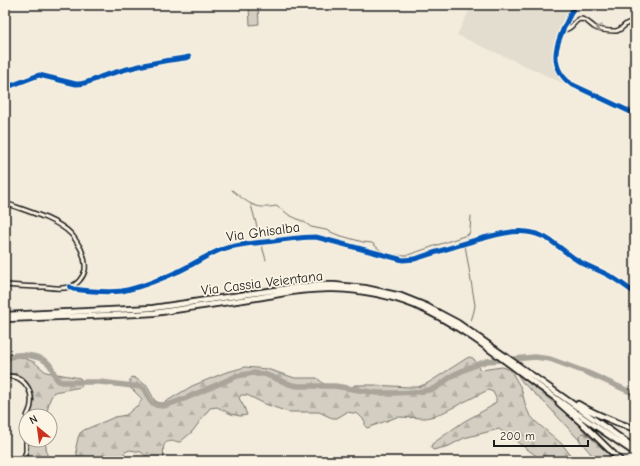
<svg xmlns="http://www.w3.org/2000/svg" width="640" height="466" viewBox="0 0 640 466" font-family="'Comic Neue',sans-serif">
<defs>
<pattern id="grass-tufts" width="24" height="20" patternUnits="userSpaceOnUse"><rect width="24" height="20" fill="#d3cec1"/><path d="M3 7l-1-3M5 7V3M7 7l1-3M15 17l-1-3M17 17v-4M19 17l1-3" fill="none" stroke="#b5b0a5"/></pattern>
<pattern id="forest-firs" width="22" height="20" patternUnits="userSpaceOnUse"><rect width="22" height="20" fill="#d3cec1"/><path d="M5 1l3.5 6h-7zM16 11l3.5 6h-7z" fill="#b5b0a5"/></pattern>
</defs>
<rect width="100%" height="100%" fill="#f3ecdd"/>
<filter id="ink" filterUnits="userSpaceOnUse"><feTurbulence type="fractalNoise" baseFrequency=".025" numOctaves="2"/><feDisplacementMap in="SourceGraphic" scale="8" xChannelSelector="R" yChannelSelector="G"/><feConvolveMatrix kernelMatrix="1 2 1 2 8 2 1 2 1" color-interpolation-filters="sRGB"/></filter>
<g filter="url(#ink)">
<!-- built -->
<path fill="#e3ddcf" d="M 472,5 L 571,5 L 559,30 L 554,49 L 553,59 L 556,70 L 562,79 L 563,83 L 457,35 Z"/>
<!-- grass -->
<path fill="url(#grass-tufts)" stroke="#78756e" d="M 517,372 L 567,414 L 590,437 L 584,433 L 579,436 L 580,441 L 547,405 L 523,383 L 517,374 Z"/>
<!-- forest -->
<path fill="url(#forest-firs)" stroke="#78756e" d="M 17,357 L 21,357 L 34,362 L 46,372 L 80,378 L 83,383 L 81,387 L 54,392 L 50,399 L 46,416 L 30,416 C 31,411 33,406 34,400 C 34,386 20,368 5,375 L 5,361 Z
M 470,357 L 474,359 L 479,368 L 481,370 L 502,367 L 506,368 L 511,371 L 521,388 L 526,407 L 529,414 L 536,422 L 562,444 L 575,461 L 540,461 L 538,457 L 506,434 L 499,429 L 464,438 L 449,446 L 433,450 L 431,447 L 432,444 L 463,422 L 490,407 L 496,402 L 496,398 L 493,392 L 488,390 L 438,415 L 426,418 L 397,417 L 367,428 L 365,426 L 365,421 L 358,414 L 347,412 L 337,418 L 332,418 L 319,412 L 288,412 L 265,404 L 247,395 L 241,395 L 239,398 L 244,407 L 247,415 L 240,416 L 231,414 L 217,407 L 210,408 L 192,432 L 180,442 C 161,439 163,445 164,461 L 152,461 L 141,452 L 130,450 L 125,452 L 121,461 L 78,461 L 76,447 L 78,438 L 80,433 L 84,430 L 115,417 L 126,415 L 139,404 L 142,399 L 133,390 L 130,388 L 130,379 L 132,377 L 135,378 L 147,386 L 155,401 L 160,403 L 163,403 L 172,398 L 192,386 L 224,373 L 245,367 L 267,369 L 295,378 L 317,378 L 324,384 L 350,388 L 355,385 L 374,385 L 409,387 L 418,387 L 428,383 L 467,358 Z
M 584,433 L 590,437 L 616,461 L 597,461 L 580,441 L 579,436 L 581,434 Z
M 28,440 L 45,440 L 47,454 L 46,461 L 24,461 C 29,454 28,448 28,440 Z"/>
<!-- garden -->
<path fill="#d3cec1" stroke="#78756e" d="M 258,6 L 259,24 L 250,25 L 249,7 Z"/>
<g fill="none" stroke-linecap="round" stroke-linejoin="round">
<!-- stream -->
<path stroke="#716e68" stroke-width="1" d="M 232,190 C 248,203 255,210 276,206 L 284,211 L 289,215 L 304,222 L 311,227 L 326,230 L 338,235 L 363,242 L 372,243 L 380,250 L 389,254 L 405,256 L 464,236 L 469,234
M 251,205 L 261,241
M 465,242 L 470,231 L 471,216
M 465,245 L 475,305 L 474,311 L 471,321
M 262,246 L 266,260"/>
<!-- river -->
<path stroke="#aaa59b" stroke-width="5.5" d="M 514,359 L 535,357 L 550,359 L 588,373 L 635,394
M 5,360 C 8,358 13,355 17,355 C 26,354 43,357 49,364 C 55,370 53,379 61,382 L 100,382 L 141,387 L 144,389 L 149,399 L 151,402 L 156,405 L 163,406 L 170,404 L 184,399 L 237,376 L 253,373 L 264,374 L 292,385 L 299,386 L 335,386 L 377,393 L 393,393 L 417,392 L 429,390 L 436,388 L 453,375 L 473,366 L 487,361 L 500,360"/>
<!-- minor casing -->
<g stroke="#1c1c1c" stroke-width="6">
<path id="minor" d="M 575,5 C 563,30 541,62 571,84 L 635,114
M 563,30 C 573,30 574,19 581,19 C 587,20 590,24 594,27 C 599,31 610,31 616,31 C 624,30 624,20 635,23
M 635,57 L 633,59 L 632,64 L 635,69
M 635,57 L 635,50
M 5,88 L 39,75 L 76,84 C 86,85 96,78 106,75 C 132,67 158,61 185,58 L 189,57
M 5,203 C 24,210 57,219 71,234 C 75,238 78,244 81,249 C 84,256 86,262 85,270 C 83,278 77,285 69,287 C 62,289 52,288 45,287 C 31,287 18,286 5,285
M 70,287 L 73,289 C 89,291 106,293 122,291 C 138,288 161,279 177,272 C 191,266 205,256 220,250 C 237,244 256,243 274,241 C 288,239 302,237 316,237 L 403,260 L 415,259 C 436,252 456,246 476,240 C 492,236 510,230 527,232 C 547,234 559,248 574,258 C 583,265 594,268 604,273 C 615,278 625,286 635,293
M 5,377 C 21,373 33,389 31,404 C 31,408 29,412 27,416
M 26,421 L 26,434
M 22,461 L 26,452 L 26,440"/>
</g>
<!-- highway casing -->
<g stroke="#1c1c1c" stroke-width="8">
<path id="highway" d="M 5,315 L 153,308 L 289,288 L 320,285 L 334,285 L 365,288 L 401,296 L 426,306 L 458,323 L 635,448
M 5,319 L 137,314 L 154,313 C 188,308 222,303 256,298 C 281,294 308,288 334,289 C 361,290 389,295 414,305 C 460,324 502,359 543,389 C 573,411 604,432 635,453
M 559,403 L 585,426 L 621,461
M 578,404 C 596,415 615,422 635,429"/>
</g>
<!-- minor -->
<use href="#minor" stroke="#fcf5e5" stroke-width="3"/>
<!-- highway -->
<use href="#highway" stroke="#fcf5e5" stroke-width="4.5"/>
<!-- cycleway casing -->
<g stroke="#fcf5e5" stroke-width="8">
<path id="cycleway" d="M 575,5 C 563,30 541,62 571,84 L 635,114
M 5,88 L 39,75 L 76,84 C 86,85 96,78 106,75 C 132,67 158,61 185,58 L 189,57
M 70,287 L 73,289 C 89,291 106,293 122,291 C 138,288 161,279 177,272 C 191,266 205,256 220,250 C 237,244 256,243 274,241 C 288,239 302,237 316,237 L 403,260 L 415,259 C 436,252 456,246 476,240 C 492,236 510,230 527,232 C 547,234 559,248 574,258 C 583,265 594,268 604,273 C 615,278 625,286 635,293"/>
</g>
<!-- cycleway -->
<use href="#cycleway" stroke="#0057b8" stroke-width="5"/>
</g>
<!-- one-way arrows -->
<defs><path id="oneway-chevron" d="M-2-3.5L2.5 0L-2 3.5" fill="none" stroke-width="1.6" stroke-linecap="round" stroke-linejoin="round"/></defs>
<use stroke="#97938b" href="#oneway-chevron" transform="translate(599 28) rotate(-163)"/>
</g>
<g text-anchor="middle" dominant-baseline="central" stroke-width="3.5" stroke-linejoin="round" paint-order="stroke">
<!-- street labels -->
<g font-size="14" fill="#1c1c1c" stroke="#fcf5e5">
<text transform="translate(263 232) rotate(-8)">Via Ghisalba</text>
<text transform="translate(262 283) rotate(-7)">Via Cassia Veientana</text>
</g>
</g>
<!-- margin -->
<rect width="640" height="466" fill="none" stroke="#fcf5e5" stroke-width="20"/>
<rect x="10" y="10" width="620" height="446" fill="none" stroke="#1c1c1c" stroke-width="1.5" filter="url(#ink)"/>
<!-- north arrow -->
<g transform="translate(38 428) rotate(331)"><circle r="19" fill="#fcf5e5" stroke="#a29e95"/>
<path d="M0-3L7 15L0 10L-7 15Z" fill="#c8321e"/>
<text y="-6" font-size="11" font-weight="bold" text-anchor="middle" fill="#1c1c1c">N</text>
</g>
<!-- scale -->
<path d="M494 440v6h94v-6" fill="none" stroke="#1c1c1c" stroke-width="2"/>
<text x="500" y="440" font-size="12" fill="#1c1c1c" stroke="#fcf5e5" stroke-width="3" paint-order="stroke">200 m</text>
</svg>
